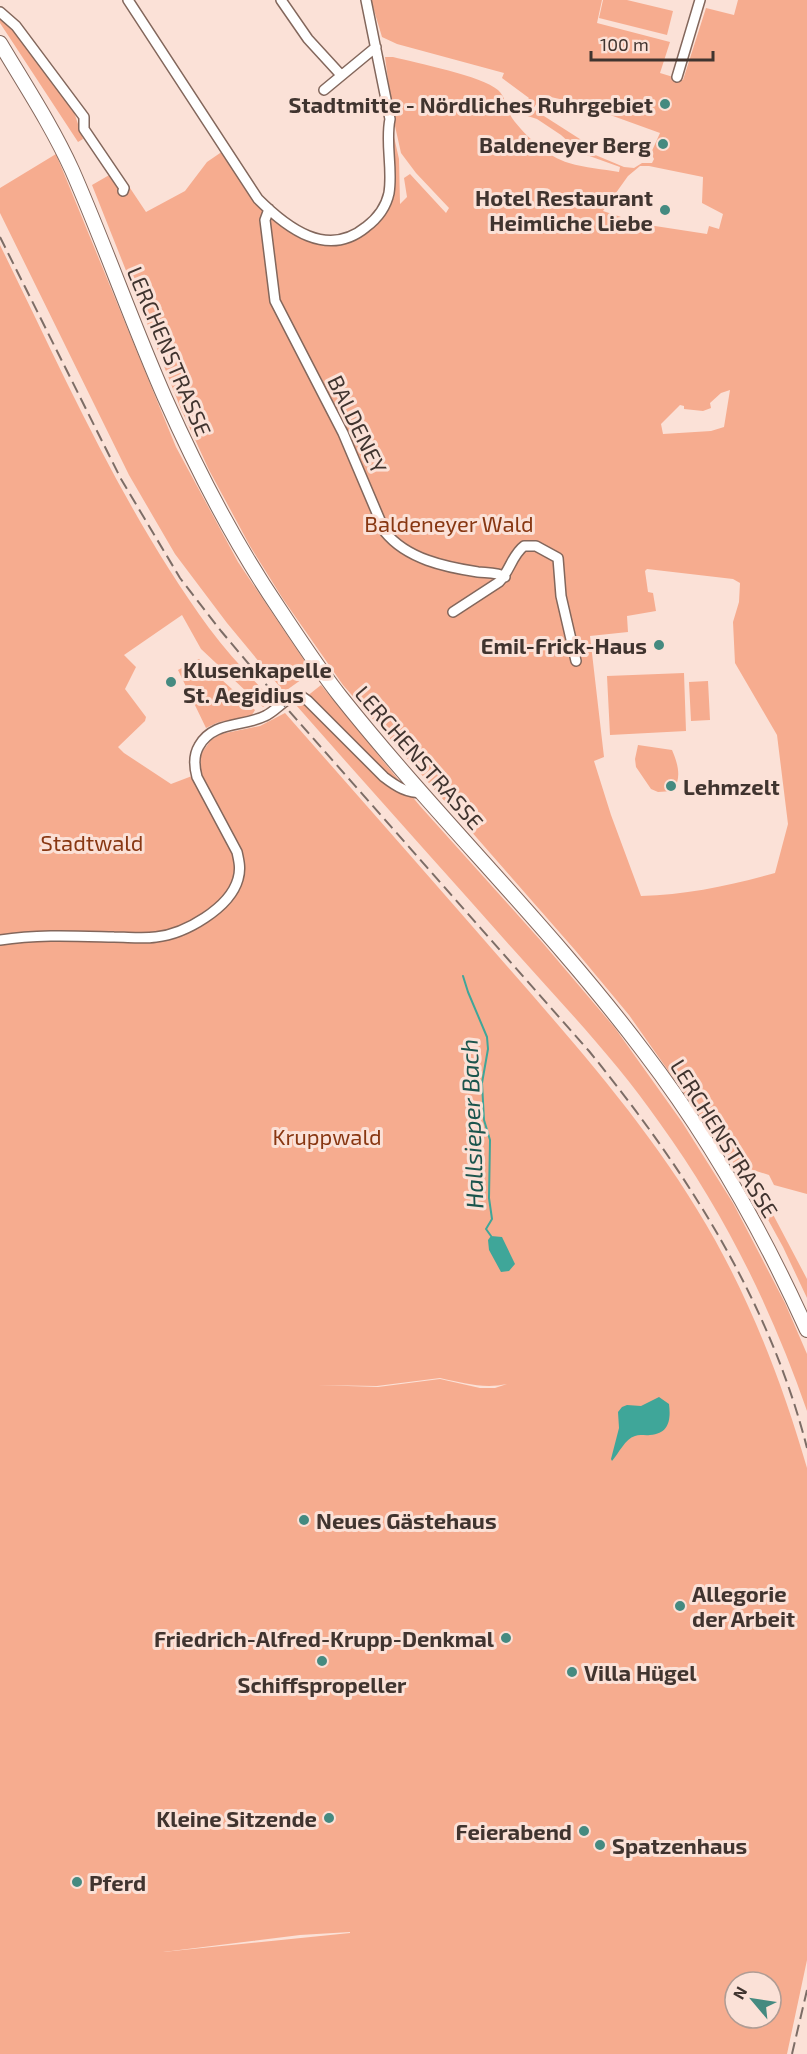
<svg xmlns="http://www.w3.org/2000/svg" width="807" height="2054" viewBox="0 0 807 2054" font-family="'Exo 2',sans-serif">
<rect width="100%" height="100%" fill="#fbe1d7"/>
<!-- green -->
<path fill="#f6ac8f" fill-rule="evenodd" d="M 371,0 L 602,0 L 597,23 L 670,42 L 660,73 L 683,80 L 706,8 L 734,15 L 738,0 L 807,0 L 807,1194 L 774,1185 L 769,1175 L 734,1164 L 629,1015 L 575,950 L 343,685 L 283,599 L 250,546 L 209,470 L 181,409 L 92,185 L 118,170 L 146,212 L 185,191 L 207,162 L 223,151 L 263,210 L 262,225 L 270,212 L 280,221 L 334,242 L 383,212 L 392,128 L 399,159 L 400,204 L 407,197 L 404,178 L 410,174 L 446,213 L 449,208 L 416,173 L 401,153 L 393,117 L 385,57 L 393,57 C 417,63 482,76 498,90 C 506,97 506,109 512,118 C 525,136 548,157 569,163 C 585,168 603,169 619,172 L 620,167 L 581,153 L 561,135 L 537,119 L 518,113 L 529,98 L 502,78 L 504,73 L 397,44 L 382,37 ZM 542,95 L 577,103 L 660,133 L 651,153 L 654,159 L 652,163 L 642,163 L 634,168 L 624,167 L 581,149 L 583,141 L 533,109 ZM 640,166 L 649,166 L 703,177 L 702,203 L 723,214 L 719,229 L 709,226 L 707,234 L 642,224 L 603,211 L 628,176 ZM 730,390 L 724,427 L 711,431 L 663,434 L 661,424 L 680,405 L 684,406 L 684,409 L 703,411 L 711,408 L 710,403 L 721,393 ZM 647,569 L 733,579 L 740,583 L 739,602 L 733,622 L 735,663 L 777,735 L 788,824 L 775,873 C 731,885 687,895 641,896 L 611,815 L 594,761 L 604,757 L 590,636 L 628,632 L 627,616 L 656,611 L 653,593 L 648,592 L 645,571 Z
M 603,0 L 627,0 L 673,11 L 667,35 L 599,18 Z
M 0,19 L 14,30 L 74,112 L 83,139 L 78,142 L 0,23 Z
M 56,154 L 176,447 L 238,562 L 312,672 L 284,692 L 227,623 L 175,554 L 129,475 L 0,213 L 0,188 Z
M 0,245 C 64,375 123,510 209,628 C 228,654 251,677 272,700 L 263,707 L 201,649 L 182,615 L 124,655 L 136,667 L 125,689 L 146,717 L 145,721 L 118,747 L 124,753 L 171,784 L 192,776 C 204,798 234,844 237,866 C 240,902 184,928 155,934 C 141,937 124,935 110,935 C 73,936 37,937 0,938 Z
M 199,659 L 255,710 C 249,723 232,719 220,722 C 215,723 211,726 206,728 L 178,670 Z
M 684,673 L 686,731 L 610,735 L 607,676 Z
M 708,681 L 710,720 L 691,721 L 689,682 Z
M 321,685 L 420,806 L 542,942 L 615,1028 L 682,1122 L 733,1203 L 785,1303 L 807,1354 L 807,1411 C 771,1307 724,1212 659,1122 C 616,1060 563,1005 513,949 C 441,868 368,787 296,705 Z
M 285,713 C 359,797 433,881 506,965 C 582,1052 659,1139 715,1240 C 755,1312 784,1389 807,1468 L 807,1960 L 787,2054 L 0,2054 L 0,942 L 28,938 L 157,939 L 216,913 L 243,866 L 242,850 L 201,773 L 200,755 L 211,740 L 221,734 L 260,726 ZM 440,1378 C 463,1383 484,1389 507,1384 L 495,1388 L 480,1388 L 440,1379 L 378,1387 L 317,1385 L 377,1386 ZM 350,1932 L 350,1933 L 163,1952 L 300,1935 ZM 735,1982 L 771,1982 L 771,2018 L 735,2018 Z
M 638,745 L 672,750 C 678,764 682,778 673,791 L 658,792 L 651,789 L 636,767 L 635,759 Z
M 745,1178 L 752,1180 L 757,1184 L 807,1279 L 807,1298 L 783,1247 Z"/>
<!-- water -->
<path fill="#3fa699" d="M 491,1236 L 502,1237 L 515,1264 L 509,1271 L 501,1272 L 489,1250 L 488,1240 Z
M 659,1397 L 669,1404 C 671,1420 669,1434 650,1435 C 645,1436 640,1434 635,1436 C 625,1439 619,1453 612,1461 L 611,1459 L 619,1428 L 618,1412 L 622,1407 L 627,1405 L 641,1406 Z"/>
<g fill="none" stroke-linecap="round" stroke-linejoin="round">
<!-- stream -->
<path stroke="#3fa699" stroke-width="2" d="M 463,976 L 468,992 L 487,1037 L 488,1049 L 482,1083 L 484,1120 L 490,1140 L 489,1198 L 492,1219 L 486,1229 L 491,1236"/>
<!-- street casing -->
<g stroke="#83675c" stroke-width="12">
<path id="street" d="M 128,0 L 258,199 C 287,228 327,259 366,227 C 378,218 386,207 389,193 C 393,168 385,143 390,119 L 366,0
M 281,0 L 308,39 L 341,75
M 0,12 L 16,26 L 84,117 L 84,129 L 124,188 L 123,191
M 677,77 L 700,0
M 324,90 L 376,47
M 269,209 L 265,220 L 275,301 L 343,433 L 385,532 C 407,559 445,567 478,572 C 486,573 498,572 505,577
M 453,612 L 499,582 C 510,571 512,555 524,546 L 536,546 L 558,558 L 561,596 L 576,661
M 0,940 C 38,934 76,936 114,937 C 128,937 142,939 156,937 C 185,934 230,908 238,879 C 241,869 239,861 237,852 L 197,777 C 194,766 193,756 199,746 C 213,721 243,727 265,716 C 278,710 285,696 301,696 L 308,701 L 384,777 C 397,787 407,793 423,793"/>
</g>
<!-- secondary casing -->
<g stroke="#83675c" stroke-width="16">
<path id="secondary" d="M 0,43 C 25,85 52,126 72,170 C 105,245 132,323 165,398 C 197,470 234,542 278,607 C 298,637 318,668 340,696 C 437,818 550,927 644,1052 C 709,1137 763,1232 807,1330"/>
</g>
<!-- street -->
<use href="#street" stroke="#fff" stroke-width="9"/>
<!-- secondary -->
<use href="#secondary" stroke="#fff" stroke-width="14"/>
<!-- rail -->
<path stroke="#7d6d66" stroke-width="2" stroke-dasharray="12 6" stroke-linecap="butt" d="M 0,237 L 121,479 L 180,578 L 221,631 L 275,695 L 589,1051 C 685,1169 769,1299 807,1448
M 792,2054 L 807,1990"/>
</g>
<!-- markers -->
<g fill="#458a80" stroke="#fbe1d7" stroke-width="2">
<circle cx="665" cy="104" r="6"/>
<circle cx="663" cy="144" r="6"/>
<circle cx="665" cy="210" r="6"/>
<circle cx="659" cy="645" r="6"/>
<circle cx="171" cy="682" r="6"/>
<circle cx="671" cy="786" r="6"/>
<circle cx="304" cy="1520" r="6"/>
<circle cx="680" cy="1606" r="6"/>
<circle cx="506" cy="1638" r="6"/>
<circle cx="322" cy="1661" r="6"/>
<circle cx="572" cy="1672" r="6"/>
<circle cx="329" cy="1818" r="6"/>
<circle cx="584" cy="1831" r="6"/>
<circle cx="600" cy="1845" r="6"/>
<circle cx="77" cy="1882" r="6"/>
</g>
<g text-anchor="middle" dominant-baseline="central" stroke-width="6" stroke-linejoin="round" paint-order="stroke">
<!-- poi labels -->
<g font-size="22" font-weight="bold" fill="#40342f" stroke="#fbe1d7" text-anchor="end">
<text x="653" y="104">Stadtmitte - Nördliches Ruhrgebiet</text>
<text x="651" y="144">Baldeneyer Berg</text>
<text x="653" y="197">Hotel Restaurant<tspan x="653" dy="25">Heimliche Liebe</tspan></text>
<text x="647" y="645">Emil-Frick-Haus</text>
<text x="183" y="669" text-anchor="start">Klusenkapelle<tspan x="183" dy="25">St. Aegidius</tspan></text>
<text x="683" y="786" text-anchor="start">Lehmzelt</text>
<text x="316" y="1520" text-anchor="start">Neues Gästehaus</text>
<text x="692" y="1593" text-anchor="start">Allegorie<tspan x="692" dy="25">der Arbeit</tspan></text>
<text x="494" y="1638">Friedrich-Alfred-Krupp-Denkmal</text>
<text x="584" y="1672" text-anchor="start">Villa Hügel</text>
<text x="322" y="1684" text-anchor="middle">Schiffspropeller</text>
<text x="317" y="1818">Kleine Sitzende</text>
<text x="572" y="1831">Feierabend</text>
<text x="612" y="1845" text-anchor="start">Spatzenhaus</text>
<text x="89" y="1882" text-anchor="start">Pferd</text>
</g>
<!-- street labels -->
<g font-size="22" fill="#40342f" stroke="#fbe1d7">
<text transform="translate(170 351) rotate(67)">LERCHENSTRASSE</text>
<text transform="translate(358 424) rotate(64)">BALDENEY</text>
<text transform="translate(420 757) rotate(49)">LERCHENSTRASSE</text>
<text transform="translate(725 1138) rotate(58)">LERCHENSTRASSE</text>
</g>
<!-- park labels -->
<g font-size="22" fill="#883712" stroke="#fbe1d7">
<text x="449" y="523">Baldeneyer Wald</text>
<text x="92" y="842">Stadtwald</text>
<text x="327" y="1136">Kruppwald</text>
</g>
<!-- water labels -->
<g font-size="24" font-style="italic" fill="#1b554d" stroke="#fbe1d7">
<text transform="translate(471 1124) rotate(-92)">Hallsieper Bach</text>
</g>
</g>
<!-- north arrow -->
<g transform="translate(753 2000) rotate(299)"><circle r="28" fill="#fbe1d7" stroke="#b09c94" stroke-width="1.5"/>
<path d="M0-4.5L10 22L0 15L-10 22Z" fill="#458a80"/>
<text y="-9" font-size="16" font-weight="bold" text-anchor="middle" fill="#40342f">N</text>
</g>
<!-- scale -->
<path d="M591 51v9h122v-9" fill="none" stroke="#40342f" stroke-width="3"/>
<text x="600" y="51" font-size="18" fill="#40342f" stroke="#fbe1d7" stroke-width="4.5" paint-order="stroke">100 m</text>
</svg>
